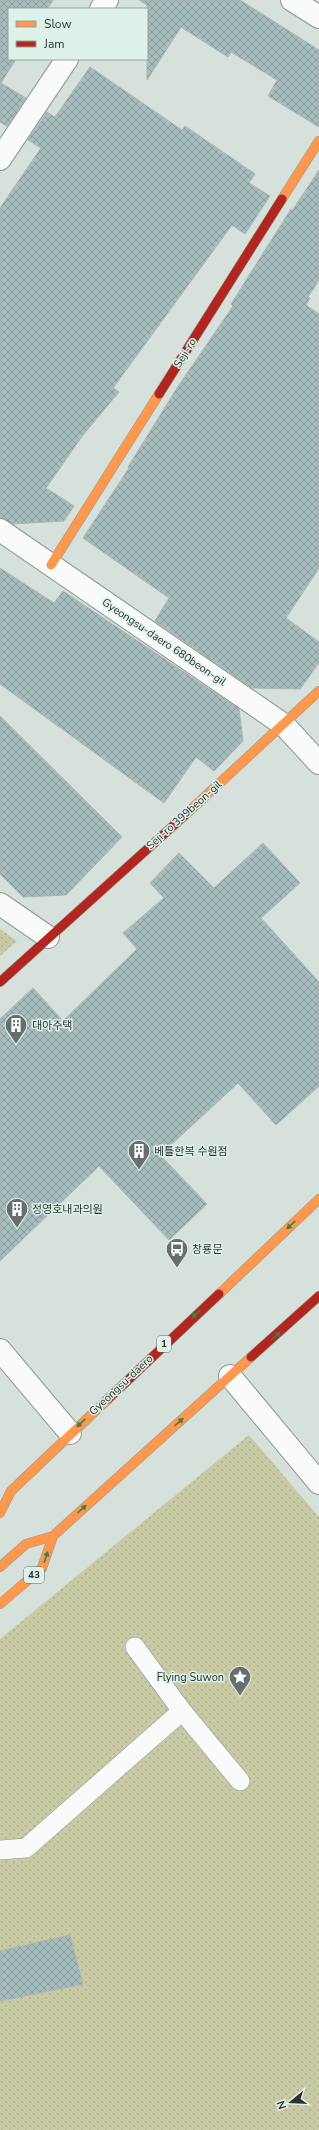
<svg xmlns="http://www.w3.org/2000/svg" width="319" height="2130" viewBox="0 0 319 2130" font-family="'Nunito Sans','Noto Sans KR',sans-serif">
<defs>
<pattern id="park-dots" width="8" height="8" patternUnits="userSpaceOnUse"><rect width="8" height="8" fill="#c8caa4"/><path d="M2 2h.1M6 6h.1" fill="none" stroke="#acae8e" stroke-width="1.8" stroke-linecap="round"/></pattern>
<pattern id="building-cross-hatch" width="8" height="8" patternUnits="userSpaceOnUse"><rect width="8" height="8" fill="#a6bdbd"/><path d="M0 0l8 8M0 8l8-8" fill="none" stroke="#879a9a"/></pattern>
</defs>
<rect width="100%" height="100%" fill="#d6e1dc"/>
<!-- park -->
<path fill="url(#park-dots)" d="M 0,929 L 17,941 L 0,956 Z
M 249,1435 L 319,1517 L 319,2130 L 0,2130 L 0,1639 Z"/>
<!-- building -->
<path fill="url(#building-cross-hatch)" stroke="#acb4b2" d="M 0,0 L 53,0 L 47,9 L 9,9 L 9,59 L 16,59 L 1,83 L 26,98 L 7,126 L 0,122 Z
M 139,0 L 240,0 L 319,50 L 319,127 L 268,96 L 277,80 L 231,52 L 228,57 L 181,27 L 147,80 L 147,5 Z
M 90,67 L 182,130 L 185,126 L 255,174 L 249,183 L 270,196 L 245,234 L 232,225 L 113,388 L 119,392 L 83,435 L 46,488 L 74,506 L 64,521 L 13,524 L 0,518 L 0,208 L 41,148 L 28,140 L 47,112 L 55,117 Z
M 319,170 L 319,280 L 308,297 L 310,298 L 306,305 L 319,314 L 319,568 L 286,618 L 319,642 L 319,663 L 300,689 L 252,688 L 155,621 L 169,598 L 83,538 L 129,468 L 128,467 L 177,388 L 233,306 L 231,304 L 291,209 L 292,211 Z
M 0,568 L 54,603 L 63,591 L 239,709 L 243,741 L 214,771 L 196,757 L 164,803 L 0,684 Z
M 0,716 L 122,837 L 66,895 L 23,897 L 0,874 Z
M 263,843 L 300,883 L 261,918 L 319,982 L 319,1086 L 276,1125 L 238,1083 L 160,1155 L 207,1204 L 169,1240 L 99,1166 L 0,1261 L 0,1019 L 33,988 L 63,1021 L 137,949 L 123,933 L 164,898 L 150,883 L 179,853 L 214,888 Z
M 70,1935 L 83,1984 L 0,2001 L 0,1951 Z"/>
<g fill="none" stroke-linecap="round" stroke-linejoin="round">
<!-- lane casing -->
<g stroke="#909794" stroke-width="20">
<path id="lane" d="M 182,1711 L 240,1781
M 0,1850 L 26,1848 L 182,1711 L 135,1647"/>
</g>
<!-- street casing -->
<g stroke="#909794" stroke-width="24">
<path id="street" d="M 292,0 L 319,17
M 101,9 L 107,0
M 0,159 L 67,59
M 0,530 L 284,725 L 319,763
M 0,904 L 48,937
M 0,1350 L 70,1433
M 230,1376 L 319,1483"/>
</g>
<!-- slow casing -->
<g stroke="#909794" stroke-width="10">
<path id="slow" d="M 282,199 L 319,141
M 51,565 L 159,394
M 184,816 L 319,691
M 219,1294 L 319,1199
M 0,1513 L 11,1491 L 108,1399
M 0,1567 L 26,1544 L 53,1536 L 251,1357
M 0,1604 L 42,1568 L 53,1536"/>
</g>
<!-- jam casing -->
<g stroke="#909794" stroke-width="10">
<path id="jam" d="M 159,394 L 282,199
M 0,982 L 184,816
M 251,1357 L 319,1296
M 108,1399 L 219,1294"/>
</g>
<!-- lane -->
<use href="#lane" stroke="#f9fafa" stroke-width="19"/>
<!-- street -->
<use href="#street" stroke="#f9fafa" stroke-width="22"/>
<!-- slow -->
<use href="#slow" stroke="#ff974d" stroke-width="9"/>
<!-- jam -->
<use href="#jam" stroke="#b3261e" stroke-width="9"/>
</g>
<!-- one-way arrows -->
<defs><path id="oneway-solid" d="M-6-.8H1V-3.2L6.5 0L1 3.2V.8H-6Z"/></defs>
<g fill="#447c49">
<use href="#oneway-solid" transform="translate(291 1225) rotate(137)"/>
<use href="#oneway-solid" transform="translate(196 1314) rotate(137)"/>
<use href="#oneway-solid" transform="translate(276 1336) rotate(-41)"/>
<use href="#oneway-solid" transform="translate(179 1422) rotate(-42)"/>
<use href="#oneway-solid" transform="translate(81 1423) rotate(137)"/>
<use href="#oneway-solid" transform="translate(82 1509) rotate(-42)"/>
<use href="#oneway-solid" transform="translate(46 1557) rotate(-71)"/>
</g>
<!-- icons -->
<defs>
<g id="building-pin" transform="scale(1.15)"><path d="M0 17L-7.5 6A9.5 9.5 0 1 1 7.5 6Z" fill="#676f6c" stroke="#dff2ea"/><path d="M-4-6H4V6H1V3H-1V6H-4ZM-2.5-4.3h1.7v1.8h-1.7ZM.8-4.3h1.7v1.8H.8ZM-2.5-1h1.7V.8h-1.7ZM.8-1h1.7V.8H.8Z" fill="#fff"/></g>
<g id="bus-pin" transform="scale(1.15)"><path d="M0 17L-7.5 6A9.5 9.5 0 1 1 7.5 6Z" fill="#676f6c" stroke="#dff2ea"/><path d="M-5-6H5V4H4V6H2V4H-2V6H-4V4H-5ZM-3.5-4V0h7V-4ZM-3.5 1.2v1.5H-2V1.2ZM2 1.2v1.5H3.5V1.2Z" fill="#fff"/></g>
<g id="sight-pin" transform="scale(1.15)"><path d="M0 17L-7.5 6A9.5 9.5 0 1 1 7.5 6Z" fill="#676f6c" stroke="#dff2ea"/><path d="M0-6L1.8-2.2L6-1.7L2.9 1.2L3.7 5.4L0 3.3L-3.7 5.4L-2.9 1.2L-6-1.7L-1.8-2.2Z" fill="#fff"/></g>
</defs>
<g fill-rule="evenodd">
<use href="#building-pin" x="16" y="1025"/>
<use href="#building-pin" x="139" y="1151"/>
<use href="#building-pin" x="17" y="1209"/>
<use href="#bus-pin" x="177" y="1249"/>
<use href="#sight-pin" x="240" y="1677"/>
</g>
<g text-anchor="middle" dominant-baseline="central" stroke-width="3" stroke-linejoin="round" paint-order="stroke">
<!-- shield labels -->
<g fill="#dff2ea" stroke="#616c67" stroke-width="1">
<rect x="157" y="1336" width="14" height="16" rx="3"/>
<rect x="24" y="1567" width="20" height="16" rx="3"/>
</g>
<g font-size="10" font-weight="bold" fill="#2b322f">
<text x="164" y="1344">1</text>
<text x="34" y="1575">43</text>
</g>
<!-- street labels -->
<g font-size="11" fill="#2b322f" stroke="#dff2ea">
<text transform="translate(185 353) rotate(-58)">Seji-ro</text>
<text transform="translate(164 642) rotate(34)">Gyeongsu-daero 680beon-gil</text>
<text transform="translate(184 815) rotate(-42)">Seji-ro 399beon-gil</text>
<text transform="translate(121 1385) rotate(-43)">Gyeongsu-daero</text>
</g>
<!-- poi labels -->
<g font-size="11" fill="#2b322f" stroke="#dff2ea" text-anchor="start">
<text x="32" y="1025">대아주택</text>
<text x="154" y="1151">베틀한복 수원점</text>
<text x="32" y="1209">정영호내과의원</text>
<text x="192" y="1249">창룡문</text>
<text x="224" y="1677" text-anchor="end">Flying Suwon</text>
</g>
</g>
<!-- legend -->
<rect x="8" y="8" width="140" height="52" fill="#dff2ea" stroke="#97a59f"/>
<rect x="16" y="21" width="20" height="6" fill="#ff974d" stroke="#97a59f"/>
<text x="44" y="28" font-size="12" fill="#2b322f">Slow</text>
<rect x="16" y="41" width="20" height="6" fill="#b3261e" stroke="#97a59f"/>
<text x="44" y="48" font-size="12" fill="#2b322f">Jam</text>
<!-- north arrow -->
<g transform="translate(291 2102) rotate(252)" stroke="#dff2ea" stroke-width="3" paint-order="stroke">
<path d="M0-3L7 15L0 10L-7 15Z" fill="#2b322f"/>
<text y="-6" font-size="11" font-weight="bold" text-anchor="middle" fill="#2b322f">N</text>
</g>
</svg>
